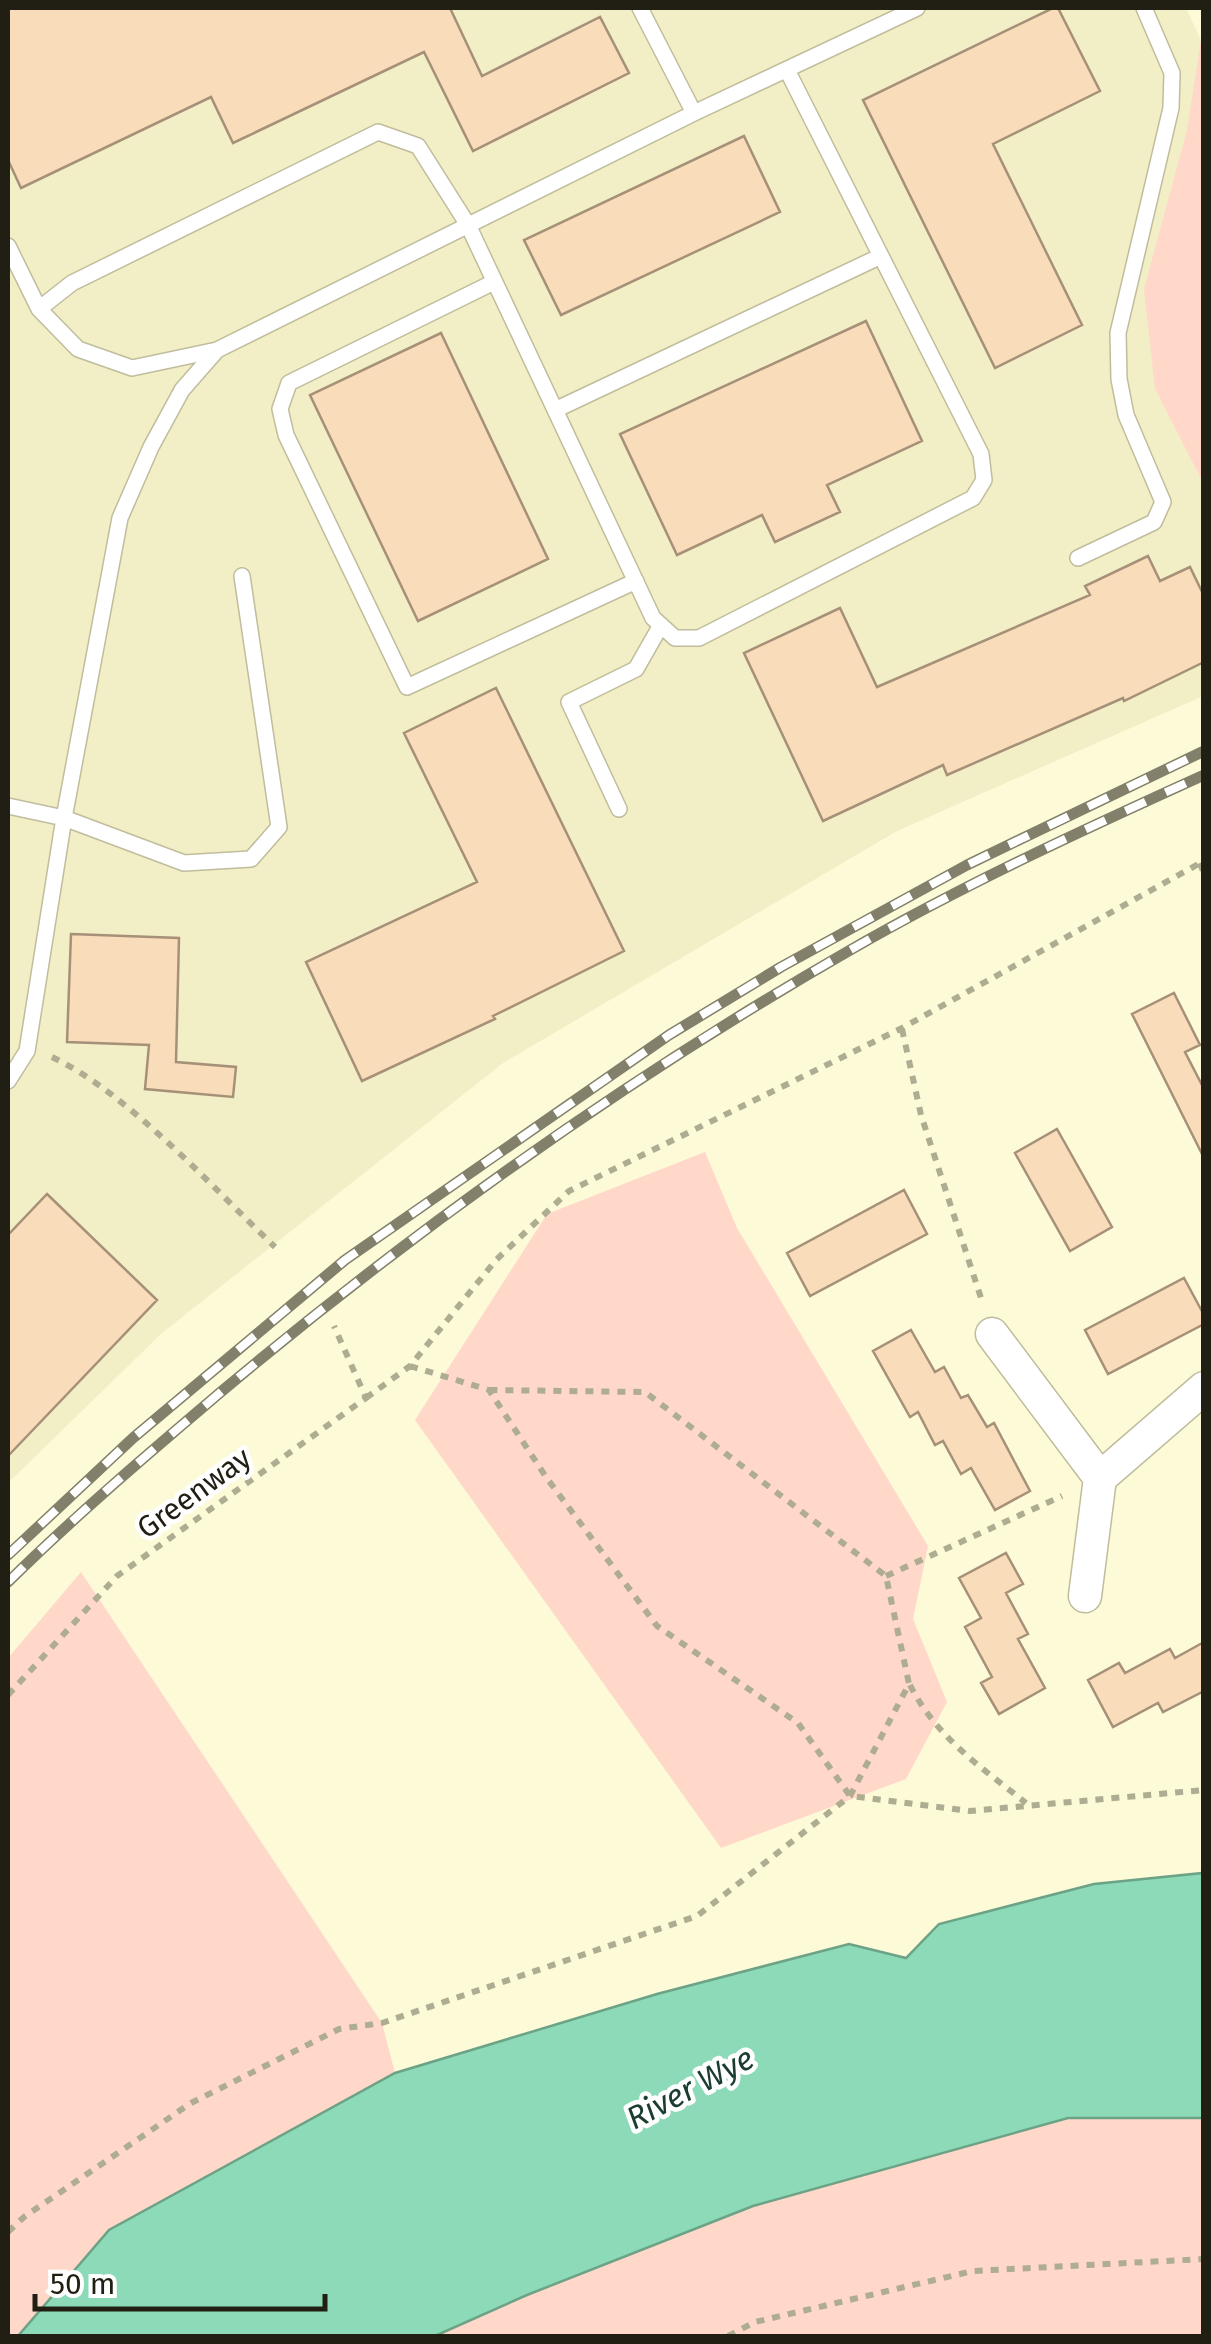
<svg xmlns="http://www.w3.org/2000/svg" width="1211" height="2344" viewBox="0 0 1211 2344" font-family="'Fira Sans',sans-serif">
<rect width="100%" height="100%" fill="#fdfad8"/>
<!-- built -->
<path fill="#f2eec6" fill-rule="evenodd" d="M 8,8 L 1186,8 L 1201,40 L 1155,389 L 1203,483 L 1203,696 L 897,831 L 503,1063 L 162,1333 L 8,1483 L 8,1456 L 156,1301 L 47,1195 L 8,1235 ZM 496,689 L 624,951 L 533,996 L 404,734 Z"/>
<!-- green -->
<path fill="#ffd8ca" d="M 1203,39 L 1203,483 L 1155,389 L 1144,289 L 1187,130 L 1201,40 Z
M 705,1152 L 737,1228 L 928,1546 L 913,1619 L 947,1702 L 906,1779 L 721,1848 L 415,1420 L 547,1214 Z
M 81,1572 L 382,2023 L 395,2073 L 109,2230 L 18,2336 L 8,2336 L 8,1658 Z
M 1068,2118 L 1203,2118 L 1203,2336 L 435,2336 L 527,2295 L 753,2206 Z"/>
<!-- water -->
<path fill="#8cdab7" stroke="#6ca286" stroke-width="2.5" d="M 1203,1873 L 1203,2118 L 1068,2118 L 753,2206 L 527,2295 L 435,2336 L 18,2336 L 109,2230 L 395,2073 L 657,1994 L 849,1944 L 906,1958 L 939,1924 L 1094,1884 Z"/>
<!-- building -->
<path fill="#f9dcba" stroke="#a69178" stroke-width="2.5" d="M 8,8 L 450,8 L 482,76 L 600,17 L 629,73 L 473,151 L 424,52 L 233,143 L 211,97 L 21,188 L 8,160 Z
M 1053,8 L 1058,8 L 1100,91 L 993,144 L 1082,325 L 995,368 L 863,100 Z
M 744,136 L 780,212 L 561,315 L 524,240 Z
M 866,321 L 922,441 L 827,485 L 840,512 L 775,542 L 762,515 L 677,555 L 620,434 Z
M 441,333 L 548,559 L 418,621 L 310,395 Z
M 1148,556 L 1160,581 L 1190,567 L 1204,596 L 1204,662 L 1124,701 L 1123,698 L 947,775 L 943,765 L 823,821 L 744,653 L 840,608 L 877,687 L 1090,595 L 1085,586 Z
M 496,688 L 624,951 L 493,1016 L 495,1019 L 362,1081 L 306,962 L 477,882 L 404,733 Z
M 71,934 L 179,938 L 176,1062 L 236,1067 L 233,1097 L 145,1089 L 149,1045 L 67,1042 Z
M 1174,993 L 1200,1045 L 1185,1052 L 1204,1089 L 1204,1158 L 1132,1014 Z
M 1057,1129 L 1112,1227 L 1070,1251 L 1015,1153 Z
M 904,1190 L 927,1234 L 810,1296 L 787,1253 Z
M 47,1194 L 157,1300 L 8,1456 L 8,1235 Z
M 1184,1278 L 1204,1315 L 1204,1324 L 1108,1374 L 1085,1330 Z
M 911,1330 L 935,1372 L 944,1367 L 961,1398 L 968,1395 L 987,1427 L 994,1423 L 1030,1491 L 995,1510 L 971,1468 L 961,1474 L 943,1441 L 935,1445 L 918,1412 L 910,1417 L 873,1351 Z
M 1006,1553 L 1023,1584 L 1006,1593 L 1028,1634 L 1018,1639 L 1045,1688 L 999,1714 L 981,1683 L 992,1677 L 965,1627 L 981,1618 L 959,1578 Z
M 1204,1642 L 1204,1691 L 1163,1712 L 1158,1703 L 1113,1727 L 1088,1680 L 1119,1663 L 1125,1673 L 1170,1649 L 1175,1658 Z"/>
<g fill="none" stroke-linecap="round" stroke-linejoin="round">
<!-- lane casing -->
<g stroke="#c0bd9d" stroke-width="18">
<path id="lane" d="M 640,8 L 694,113
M 8,246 L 39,309 L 78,349 L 132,368 L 217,350 L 694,113 L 917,8
M 494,282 L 289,383 L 280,409 L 286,435 L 407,687 L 636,581
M 39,309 L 72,283 L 378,132 L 418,146 L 468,225 L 653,618 L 675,638 L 699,638 L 973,498 L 984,480 L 981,454 L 787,70
M 555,410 L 881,256
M 1078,558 L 1154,522 L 1163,502 L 1126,415 L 1119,379 L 1118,333 L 1171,108 L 1172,73 L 1144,8
M 8,806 L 64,818 L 184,863 L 251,859 L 279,827 L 242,576
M 619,809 L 569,702 L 636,669 L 661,625
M 8,1081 L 27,1051 L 64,818 L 120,518 L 151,447 L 182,390 L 217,350"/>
</g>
<!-- street casing -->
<g stroke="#c0bd9d" stroke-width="35">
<path id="street" d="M 992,1334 L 1100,1478 L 1085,1596
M 1100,1478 L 1204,1388"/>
</g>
<!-- path -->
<path stroke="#aeac91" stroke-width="6" stroke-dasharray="8 8" stroke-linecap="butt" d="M 1200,863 L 1204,874
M 902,1029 L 921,1115 L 983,1304
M 52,1057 C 128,1093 213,1188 275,1247
M 410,1366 L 489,1390 L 546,1477 L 657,1626 L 798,1723 L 850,1796 L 970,1811 L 1204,1790
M 366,1398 L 410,1366 L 496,1260 L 569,1191 L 902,1028 L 1204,861
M 886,1576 L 1062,1496
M 910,1685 C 936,1737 982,1768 1026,1803
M 8,1695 L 117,1576 L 366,1398 L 334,1326
M 8,2232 L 24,2217 L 191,2103 L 339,2029 L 382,2023 L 697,1916 L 850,1796 L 909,1684 L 886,1576 L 645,1392 L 489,1390
M 728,2336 L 755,2322 L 973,2271 L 1204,2259"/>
<!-- lane -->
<use href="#lane" stroke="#fff" stroke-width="15"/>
<!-- street -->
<use href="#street" stroke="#fff" stroke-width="32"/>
<!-- rail casing -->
<g stroke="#82806a" stroke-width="11">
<path id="rail" d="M 8,1555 L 133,1438 L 345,1260 L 669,1035 L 781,967 L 967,865 L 1204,751
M 8,1582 C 76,1515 149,1453 222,1391 C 419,1226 629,1077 852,949 C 965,884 1085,829 1204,775"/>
</g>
<!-- rail -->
<use href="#rail" stroke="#fff" stroke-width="8" stroke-dasharray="22" stroke-linecap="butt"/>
</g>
<g text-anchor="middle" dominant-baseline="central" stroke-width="9" stroke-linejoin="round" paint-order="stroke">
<!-- street labels -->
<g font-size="30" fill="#211f13" stroke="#fff">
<text transform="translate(194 1493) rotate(-36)">Greenway</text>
</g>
<!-- water labels -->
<g font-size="32" font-style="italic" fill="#1b3d2f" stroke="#fff">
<text transform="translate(690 2088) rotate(-28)">River Wye</text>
</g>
</g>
<!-- border -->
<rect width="1211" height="2344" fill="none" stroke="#211f13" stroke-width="20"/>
<!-- scale -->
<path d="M35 2294v15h290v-15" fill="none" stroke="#211f13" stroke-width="5"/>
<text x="50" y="2294" font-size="30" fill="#211f13" stroke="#ffffff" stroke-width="8" paint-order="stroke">50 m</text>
</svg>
